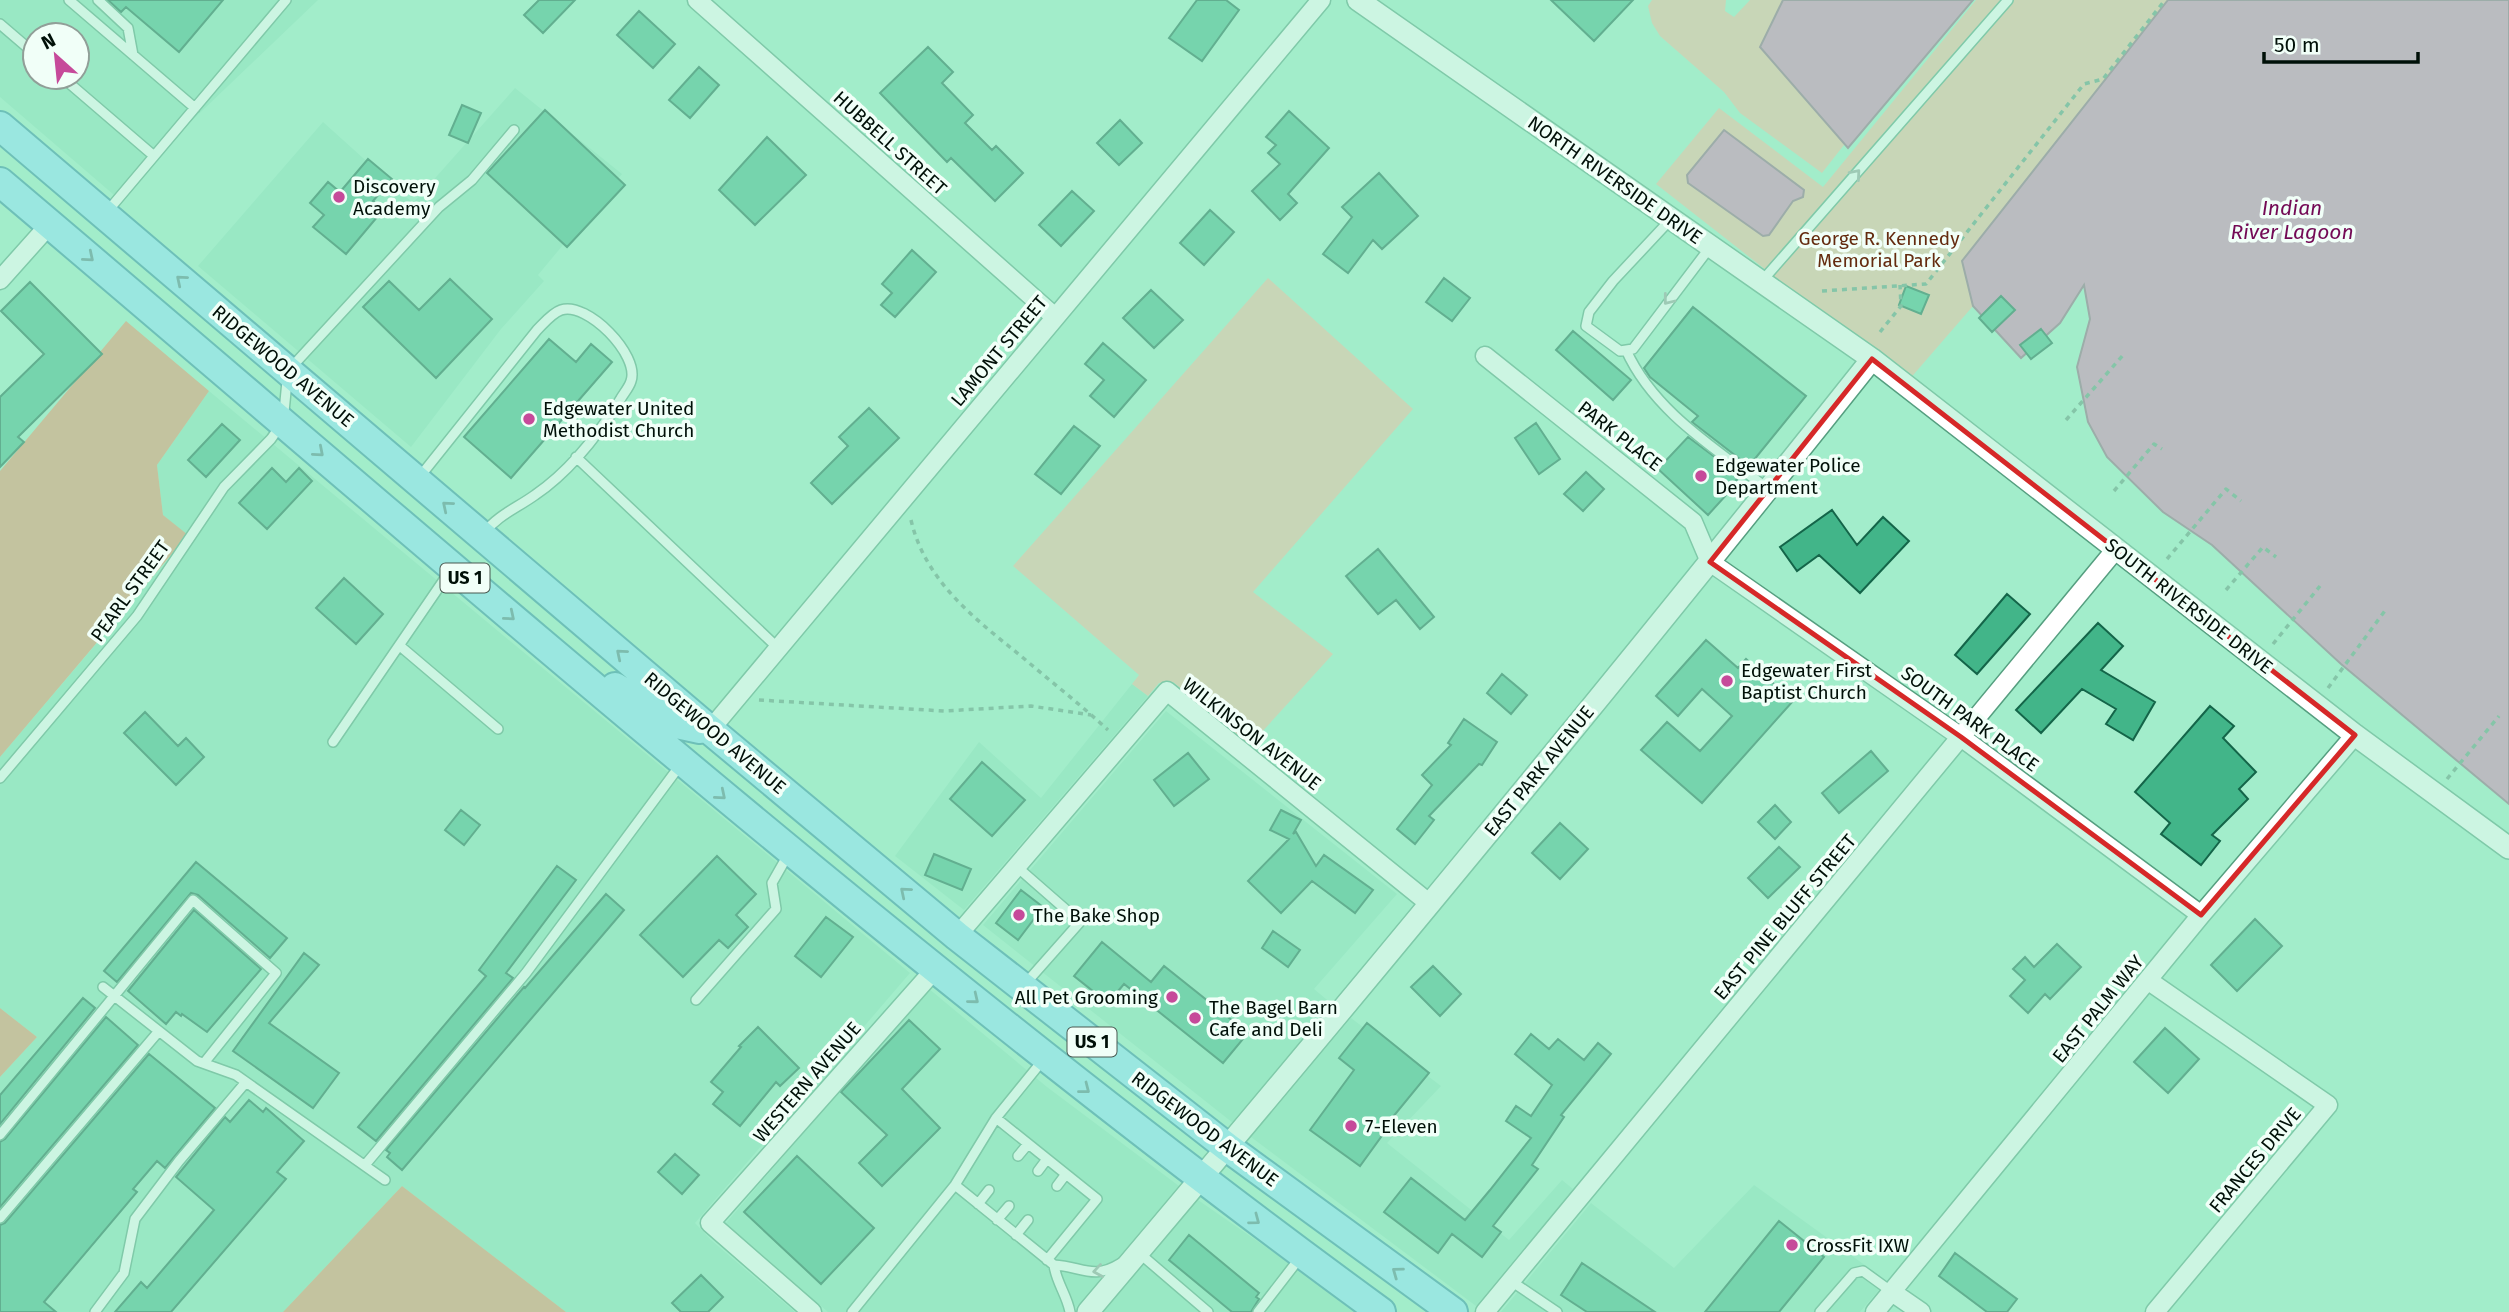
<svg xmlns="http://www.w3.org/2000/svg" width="2509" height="1312" viewBox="0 0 2509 1312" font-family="'Fira Sans',sans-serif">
<rect width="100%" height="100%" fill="#a2edcb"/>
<!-- built -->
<path fill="#8fe2bc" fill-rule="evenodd" d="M 0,0 L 318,0 L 114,195 L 0,97 ZM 35,35 L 77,35 L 77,77 L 35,77 Z
M 515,88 L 622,174 L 538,275 L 544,281 L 501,329 L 411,447 L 198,266 L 323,122 L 413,203 Z
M 209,391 L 910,973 L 695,1223 L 711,1240 L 795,1312 L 566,1312 L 402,1186 L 283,1312 L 0,1312 L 0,1077 L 37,1037 L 0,1008 L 0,757 L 188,536 L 163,515 L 157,465 Z
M 1132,684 L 1148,696 L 964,910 L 895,856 L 979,742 L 1041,798 Z
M 1166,711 L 1397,894 L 1314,989 L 1332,1004 L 1233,1123 L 983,925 Z
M 928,988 L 1047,1087 L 1179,1186 L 1072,1312 L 828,1312 L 726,1223 Z
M 1351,1018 L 1441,1086 L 1387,1143 L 1509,1240 L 1562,1180 L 1573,1189 L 1476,1306 L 1251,1137 Z
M 1754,1185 L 1884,1279 L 1882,1282 L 1884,1284 L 1860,1312 L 1501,1312 L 1591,1203 L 1674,1268 Z
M 1198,1200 L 1360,1312 L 1103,1312 Z"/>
<!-- green -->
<path fill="#f6baa1" d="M 1652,0 L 1726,0 L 1725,11 L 1734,17 L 1750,0 L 1791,0 L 1851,136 L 1822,173 L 1740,113 L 1724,92 L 1660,36 L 1652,23 L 1648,6 Z
M 1976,0 L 2168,0 L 1962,261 L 1973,306 L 1908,381 L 1656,184 L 1719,108 L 1823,187 Z
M 1268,278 L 1413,409 L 1253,592 L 1333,654 L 1250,745 L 1173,682 L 1159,683 L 1148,696 L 1132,684 L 1139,675 L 1013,566 Z"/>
<!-- forest -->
<path fill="#ec916a" d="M 126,321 L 209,391 L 157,465 L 163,515 L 188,535 L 0,757 L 0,471 Z
M 0,1008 L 37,1037 L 0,1077 Z
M 402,1186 L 566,1312 L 283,1312 Z"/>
<!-- water -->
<path fill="#d781b4" stroke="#965f80" stroke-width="2" d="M 1783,0 L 1973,0 L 1848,148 L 1760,47 Z
M 2168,0 L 2509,0 L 2509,804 L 2341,664 L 2212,545 L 2163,512 L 2107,457 L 2088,422 L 2077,367 L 2090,319 L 2084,285 L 2060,323 L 2021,358 L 1973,306 L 1962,261 Z
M 1724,130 L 1804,190 L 1803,197 L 1793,201 L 1769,235 L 1763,236 L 1688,183 L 1687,175 Z"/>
<!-- building -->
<path fill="#42b589" stroke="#146549" stroke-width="2" d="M 108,0 L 223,0 L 179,52 L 126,7 L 121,12 Z
M 539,0 L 575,0 L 543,33 L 524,15 Z
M 1197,0 L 1226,0 L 1239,10 L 1202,61 L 1169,38 Z
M 1551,0 L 1633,0 L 1594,41 Z
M 639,11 L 675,44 L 653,68 L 617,35 Z
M 928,47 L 953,72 L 942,83 L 973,115 L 965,123 L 992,150 L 996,146 L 1023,173 L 995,201 L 951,158 L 947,162 L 880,93 Z
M 699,67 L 719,85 L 690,118 L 669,100 Z
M 462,105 L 481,113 L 468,143 L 449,135 Z
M 545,110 L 625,185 L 567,247 L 487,173 Z
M 1289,111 L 1329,148 L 1288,194 L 1297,203 L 1280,220 L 1252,191 L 1280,164 L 1268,153 L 1276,145 L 1266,137 Z
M 1120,120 L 1142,143 L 1119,165 L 1097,143 Z
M 767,137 L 806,175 L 755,225 L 719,190 Z
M 368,159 L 392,179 L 373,201 L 383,210 L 346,254 L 313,227 L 324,215 L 310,203 L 328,182 L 340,192 Z
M 1379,173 L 1418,216 L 1382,249 L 1373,240 L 1348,273 L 1323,254 L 1352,217 L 1342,207 Z
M 1072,191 L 1094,211 L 1061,246 L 1039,225 Z
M 1210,210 L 1234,232 L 1204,265 L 1180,243 Z
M 912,250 L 936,272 L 895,317 L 881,305 L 892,293 L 882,284 Z
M 1444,278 L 1470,298 L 1452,321 L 1426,302 Z
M 450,279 L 492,319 L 436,378 L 363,307 L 389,281 L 419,310 Z
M 30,282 L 102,354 L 18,437 L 24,442 L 0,467 L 0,397 L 44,354 L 1,311 Z
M 1906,286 L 1929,295 L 1921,314 L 1899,305 Z
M 1151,290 L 1183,320 L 1154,348 L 1123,318 Z
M 2001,296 L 2015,310 L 1992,332 L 1979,318 Z
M 1693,307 L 1806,396 L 1749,466 L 1692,422 L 1698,416 L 1650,377 L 1644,368 Z
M 2041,329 L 2052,343 L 2031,359 L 2020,345 Z
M 1573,331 L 1631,380 L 1613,400 L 1556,350 Z
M 549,339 L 576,362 L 591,344 L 612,362 L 511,478 L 464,437 Z
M 1103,343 L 1146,380 L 1114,417 L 1090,396 L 1104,380 L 1085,364 Z
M 869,408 L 899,438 L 832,504 L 811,483 L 848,446 L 839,437 Z
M 1536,423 L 1560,459 L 1539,474 L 1515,438 Z
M 222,424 L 240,440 L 206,477 L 188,460 Z
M 1074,426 L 1100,446 L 1061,494 L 1035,474 Z
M 1688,437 L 1740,476 L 1736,480 L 1738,482 L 1708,515 L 1658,469 Z
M 272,468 L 286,482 L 299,468 L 312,481 L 267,529 L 239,503 Z
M 1586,472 L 1604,489 L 1583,511 L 1564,494 Z
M 1832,510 L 1857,545 L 1883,517 L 1909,541 L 1860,593 L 1819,555 L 1797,571 L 1780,547 Z
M 1378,549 L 1434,617 L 1420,629 L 1396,600 L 1378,614 L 1346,576 Z
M 344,578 L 383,614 L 356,644 L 316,608 Z
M 2007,594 L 2030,614 L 1977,674 L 1955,655 Z
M 2098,623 L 2123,646 L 2101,670 L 2155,702 L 2133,740 L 2106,724 L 2116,709 L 2082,689 L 2041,733 L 2016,710 Z
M 1706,640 L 1738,668 L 1746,659 L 1793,701 L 1702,803 L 1641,750 L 1667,722 L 1700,751 L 1732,716 L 1702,689 L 1678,716 L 1656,696 Z
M 1502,674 L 1527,695 L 1511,714 L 1487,693 Z
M 2210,706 L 2234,726 L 2223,738 L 2256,772 L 2239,789 L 2248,799 L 2212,835 L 2220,841 L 2201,865 L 2161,834 L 2170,823 L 2135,792 Z
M 145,712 L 178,746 L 186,738 L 204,757 L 176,785 L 124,733 Z
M 1464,719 L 1497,742 L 1482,765 L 1479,764 L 1429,816 L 1434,820 L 1415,844 L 1397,829 L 1432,785 L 1422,775 L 1451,745 L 1448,743 Z
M 1871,751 L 1888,771 L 1839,813 L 1822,793 Z
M 1188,753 L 1209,779 L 1174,806 L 1154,780 Z
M 982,762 L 1025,800 L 992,836 L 950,799 Z
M 1775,805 L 1791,822 L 1775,839 L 1758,822 Z
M 461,810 L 480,825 L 464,845 L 445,830 Z
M 1281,810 L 1301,820 L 1293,834 L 1296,832 L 1316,866 L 1324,855 L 1373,890 L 1355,913 L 1312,881 L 1281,913 L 1248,881 L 1289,839 L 1270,830 Z
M 1560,823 L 1588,849 L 1560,879 L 1532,853 Z
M 1779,847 L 1800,867 L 1768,898 L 1748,878 Z
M 934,854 L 971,869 L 962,890 L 925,875 Z
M 717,856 L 756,894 L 736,915 L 748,927 L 728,948 L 719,940 L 683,977 L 640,935 Z
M 196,862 L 287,938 L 270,958 L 198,895 L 191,893 L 117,982 L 104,971 Z
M 557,866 L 576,880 L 506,973 L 513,978 L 376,1141 L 358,1127 L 486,976 L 479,970 Z
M 1021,890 L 1043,907 L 1018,940 L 996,923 Z
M 606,894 L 624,910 L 402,1170 L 387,1157 L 390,1153 L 386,1150 L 524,987 L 525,988 Z
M 194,910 L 261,969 L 207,1032 L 182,1014 L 181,1016 L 176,1012 L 166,1024 L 128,991 Z
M 826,917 L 853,937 L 821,977 L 795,956 Z
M 2255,919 L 2282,946 L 2237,991 L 2211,965 Z
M 1273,931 L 1300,950 L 1288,967 L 1262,948 Z
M 1102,942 L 1151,982 L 1164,966 L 1248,1033 L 1223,1063 L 1124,984 L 1108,1003 L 1074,976 Z
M 2057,944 L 2081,967 L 2050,999 L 2045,994 L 2028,1013 L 2010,996 L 2025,980 L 2013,969 L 2025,957 L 2034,967 Z
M 304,953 L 319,965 L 269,1023 L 339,1073 L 313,1108 L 233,1051 Z
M 1433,966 L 1461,994 L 1440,1016 L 1411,987 Z
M 83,998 L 95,1008 L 0,1124 L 0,1095 Z
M 106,1017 L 138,1045 L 0,1207 L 0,1142 L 5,1139 Z
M 909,1020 L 940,1049 L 902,1089 L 940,1128 L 882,1186 L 859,1163 L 887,1135 L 841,1092 Z
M 1367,1023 L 1429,1073 L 1392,1118 L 1394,1119 L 1360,1166 L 1310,1130 L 1354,1070 L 1339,1058 Z
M 758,1027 L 799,1068 L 780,1086 L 776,1082 L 740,1126 L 713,1104 L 723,1092 L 711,1082 L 741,1047 L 739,1046 Z
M 2165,1028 L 2199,1059 L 2168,1093 L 2134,1062 Z
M 1531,1034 L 1549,1049 L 1558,1039 L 1584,1060 L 1598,1043 L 1611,1054 L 1561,1115 L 1564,1117 L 1532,1165 L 1538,1169 L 1493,1226 L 1501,1232 L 1482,1257 L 1452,1234 L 1438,1253 L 1384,1212 L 1411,1178 L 1465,1220 L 1490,1190 L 1531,1138 L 1506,1121 L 1516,1106 L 1531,1116 L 1552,1085 L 1515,1054 Z
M 149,1054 L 215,1108 L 165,1168 L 157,1161 L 133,1189 L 137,1192 L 44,1302 L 56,1312 L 0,1312 L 0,1225 L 5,1223 Z
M 249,1100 L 263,1112 L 266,1108 L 304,1141 L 277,1172 L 286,1179 L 171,1312 L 115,1312 L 141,1282 L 147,1288 L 214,1210 L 176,1177 L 225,1117 L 230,1122 Z
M 675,1154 L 699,1175 L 682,1194 L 658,1172 Z
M 797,1156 L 874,1228 L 821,1284 L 744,1212 Z
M 1779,1221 L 1824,1257 L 1779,1312 L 1705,1312 Z
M 1189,1235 L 1259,1293 L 1256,1297 L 1259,1299 L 1251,1312 L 1232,1312 L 1169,1260 Z
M 1955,1253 L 2017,1299 L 2007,1312 L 1987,1312 L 1939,1276 Z
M 1582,1263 L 1655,1312 L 1587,1312 L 1561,1295 Z
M 701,1275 L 723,1297 L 708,1312 L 681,1312 L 672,1303 Z"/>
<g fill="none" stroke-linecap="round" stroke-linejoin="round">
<!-- service casing -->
<g stroke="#569f80" stroke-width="12">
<path id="service" d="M 69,0 L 195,108
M 98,0 L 128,28 L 133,55
M 0,24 L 35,54
M 62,77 L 154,156
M 106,213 L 286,0
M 1671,219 L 1613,281 L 1589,312 L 1586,326 L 1620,351 L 1633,349 L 1711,246
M 1762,281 L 2008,0
M 1626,350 C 1654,412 1715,448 1768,489
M 576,457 L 778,648
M 418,479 L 537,330 C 544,323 552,313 561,310 C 587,301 640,355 631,381 C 629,388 623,394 620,400 C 598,435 569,472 535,495 C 517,508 498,515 484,533
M 400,646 L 498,729
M 333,742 L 450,571
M 0,778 L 137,616 L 224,487 L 271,439 L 283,422 L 288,371 L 439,207 L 472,180 L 514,130
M 1017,867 L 1080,922 L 1026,983
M 103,987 L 197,1061 L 236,1075 L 385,1180
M 696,1000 L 776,909 L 772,883 L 789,853
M 996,1118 L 1097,1199 L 1047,1260
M 0,1135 L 193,900 L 276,973 L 204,1063
M 1018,1156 L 1028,1144
M 365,1165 L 526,973 L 681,764
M 1038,1171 L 1047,1159
M 955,1185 L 1054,1265 C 1082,1266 1092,1281 1121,1263
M 1057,1186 L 1066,1174
M 978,1204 L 989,1190
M 0,1218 L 159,1031
M 997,1220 L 1009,1206
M 1016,1235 L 1028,1220
M 1138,1252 L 1208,1312
M 1054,1265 C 1056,1282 1067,1295 1070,1312
M 1511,1281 L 1557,1312
M 95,1312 L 124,1273 L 135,1219 L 179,1161 L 246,1082
M 852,1312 L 955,1185 L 996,1118 L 1043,1060
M 1258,1312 L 1302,1255
M 1820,1312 L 1854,1273 L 1863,1271 L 1892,1292"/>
</g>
<!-- minor casing -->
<g stroke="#569f80" stroke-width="21">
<path id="minor" d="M 697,0 L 1055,317
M 0,280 L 50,224
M 1485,356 L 1693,522 L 1710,562 L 1961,737 L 2201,915
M 710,730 L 1321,0
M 957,936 L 1167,691 L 1430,904
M 2149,981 L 2328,1105 L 2155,1312
M 1892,1292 L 1921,1312
M 812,1312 L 710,1223 L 936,968
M 1485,1312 L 2116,549
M 1875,1312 L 2201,915 L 2355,735"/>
</g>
<!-- tertiary casing -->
<g stroke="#569f80" stroke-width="24">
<path id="tertiary" d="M 1358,0 L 1872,359 L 2355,735 L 2509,848
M 1088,1312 C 1354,998 1616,681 1872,359"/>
</g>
<!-- primary casing -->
<g stroke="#2f8aa3" stroke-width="32">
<path id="primary" d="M 0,126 L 710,730 L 957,936 L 1227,1147 L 1453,1312
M 0,182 C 454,566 900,961 1381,1312
M 615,687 L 677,724 L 700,729"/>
</g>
<!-- path -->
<path stroke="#62967e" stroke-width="3.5" stroke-dasharray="5 5" stroke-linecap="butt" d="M 1822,291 L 1926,284 L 2084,84 L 2103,79 L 2165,0
M 1880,332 L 1901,306 L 1900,285
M 2066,420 L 2125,353
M 2114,491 L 2154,444 L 2162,449
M 911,520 C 925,581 975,619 1021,656 C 1050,681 1080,704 1108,730
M 2167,559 L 2226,489 L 2241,501
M 2226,590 L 2263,547 L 2276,557
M 2273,644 L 2320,586
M 2328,688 L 2387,608
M 759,700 L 944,711 L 1031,706 L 1091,715
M 2447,779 L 2499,716"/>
<!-- service -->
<use href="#service" stroke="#fff" stroke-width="9"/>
<!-- minor -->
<use href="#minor" stroke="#fff" stroke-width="18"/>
<!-- tertiary -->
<use href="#tertiary" stroke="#fff" stroke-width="21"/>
<!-- primary -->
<use href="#primary" stroke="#91e0fa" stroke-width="28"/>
</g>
<!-- one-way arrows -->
<defs><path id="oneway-chevron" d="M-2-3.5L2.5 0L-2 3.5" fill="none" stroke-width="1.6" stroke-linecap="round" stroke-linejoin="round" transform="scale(1.75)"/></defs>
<g stroke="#999f9c">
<use href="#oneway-chevron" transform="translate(1856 174) rotate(-49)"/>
<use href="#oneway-chevron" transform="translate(1668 300) rotate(128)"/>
<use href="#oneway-chevron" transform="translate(1098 1271) rotate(171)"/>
</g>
<g stroke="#50828d">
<use href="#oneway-chevron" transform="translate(89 257) rotate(40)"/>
<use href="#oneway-chevron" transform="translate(181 280) rotate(-140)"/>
<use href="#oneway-chevron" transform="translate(319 452) rotate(41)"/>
<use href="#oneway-chevron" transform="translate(447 506) rotate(-140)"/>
<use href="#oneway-chevron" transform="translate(510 616) rotate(40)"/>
<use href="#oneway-chevron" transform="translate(621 654) rotate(-140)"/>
<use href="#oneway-chevron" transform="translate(721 795) rotate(40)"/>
<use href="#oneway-chevron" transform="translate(905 892) rotate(-140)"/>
<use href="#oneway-chevron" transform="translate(974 999) rotate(39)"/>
<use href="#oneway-chevron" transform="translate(1085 1089) rotate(38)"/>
<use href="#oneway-chevron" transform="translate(1255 1220) rotate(37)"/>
<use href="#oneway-chevron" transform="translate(1397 1272) rotate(-144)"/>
</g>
<!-- marked area -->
<path d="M0 0H2509V1312H0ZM 1872,359 L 2355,735 L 2201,915 L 1961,737 L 1710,562 Z" fill="#a2edcb" fill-opacity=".55" fill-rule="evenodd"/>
<path fill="none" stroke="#d62828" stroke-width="5" stroke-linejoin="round" d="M 1872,359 L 2355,735 L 2201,915 L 1961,737 L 1710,562 Z"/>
<!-- markers -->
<g fill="#c64a9a" stroke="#f1fff8" stroke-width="2.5">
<circle cx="339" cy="197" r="7"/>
<circle cx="529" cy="419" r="7"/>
<circle cx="1701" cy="476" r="7"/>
<circle cx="1727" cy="681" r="7"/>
<circle cx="1019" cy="915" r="7"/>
<circle cx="1172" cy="997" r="7"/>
<circle cx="1195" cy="1018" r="7"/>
<circle cx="1351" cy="1126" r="7"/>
<circle cx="1792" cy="1245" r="7"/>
</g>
<g text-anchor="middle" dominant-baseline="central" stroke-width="7" stroke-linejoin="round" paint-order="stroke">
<!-- shield labels -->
<g fill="#f1fff8" stroke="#485850" stroke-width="2">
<rect x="440.5" y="563.5" width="49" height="29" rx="5"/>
<rect x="1067.5" y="1027.5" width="49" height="29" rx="5"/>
</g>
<g font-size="18" font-weight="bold" fill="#001008">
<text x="465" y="578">US 1</text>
<text x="1092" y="1042">US 1</text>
</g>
<!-- street labels -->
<g font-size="19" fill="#001008" stroke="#f1fff8">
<text transform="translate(890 143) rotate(42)">HUBBELL STREET</text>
<text transform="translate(1615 180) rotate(35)">NORTH RIVERSIDE DRIVE</text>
<text transform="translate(999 351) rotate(-50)">LAMONT STREET</text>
<text transform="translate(283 366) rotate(40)">RIDGEWOOD AVENUE</text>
<text transform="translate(1620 436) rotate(38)">PARK PLACE</text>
<text transform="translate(130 591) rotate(-54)">PEARL STREET</text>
<text transform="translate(2189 606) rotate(38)">SOUTH RIVERSIDE DRIVE</text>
<text transform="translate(1970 719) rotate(36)">SOUTH PARK PLACE</text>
<text transform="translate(715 733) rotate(40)">RIDGEWOOD AVENUE</text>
<text transform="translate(1252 734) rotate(38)">WILKINSON AVENUE</text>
<text transform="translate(1539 771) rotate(-51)">EAST PARK AVENUE</text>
<text transform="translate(1785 917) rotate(-50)">EAST PINE BLUFF STREET</text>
<text transform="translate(2098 1009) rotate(-51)">EAST PALM WAY</text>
<text transform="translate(807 1082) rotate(-49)">WESTERN AVENUE</text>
<text transform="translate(1205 1129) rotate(37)">RIDGEWOOD AVENUE</text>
<text transform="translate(2255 1160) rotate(-50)">FRANCES DRIVE</text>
</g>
<!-- poi labels -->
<g font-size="19" fill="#001008" stroke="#f1fff8" text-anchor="start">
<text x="353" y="186">Discovery<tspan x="353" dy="22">Academy</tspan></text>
<text x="543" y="408">Edgewater United<tspan x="543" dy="22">Methodist Church</tspan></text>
<text x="1715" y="465">Edgewater Police<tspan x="1715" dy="22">Department</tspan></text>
<text x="1741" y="670">Edgewater First<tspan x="1741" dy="22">Baptist Church</tspan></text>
<text x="1033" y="915">The Bake Shop</text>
<text x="1158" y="997" text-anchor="end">All Pet Grooming</text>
<text x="1209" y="1007">The Bagel Barn<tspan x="1209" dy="22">Cafe and Deli</tspan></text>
<text x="1365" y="1126">7-Eleven</text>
<text x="1806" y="1245">CrossFit IXW</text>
</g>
<!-- park labels -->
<g font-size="19" fill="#642b0f" stroke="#f1fff8">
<text x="1879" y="238">George R. Kennedy<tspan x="1879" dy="22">Memorial Park</tspan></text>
</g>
<!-- water labels -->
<g font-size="21" font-style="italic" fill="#730a55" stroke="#f1fff8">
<text x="2292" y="208">Indian<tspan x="2292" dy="24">River Lagoon</tspan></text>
</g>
</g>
<!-- north arrow -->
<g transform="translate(56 56) rotate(333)"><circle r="33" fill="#f1fff8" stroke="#919f98" stroke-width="2"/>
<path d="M0-5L12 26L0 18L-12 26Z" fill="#c64a9a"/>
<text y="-10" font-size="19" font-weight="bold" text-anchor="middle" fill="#001008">N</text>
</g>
<!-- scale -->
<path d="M2264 52v10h154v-10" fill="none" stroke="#001008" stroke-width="3.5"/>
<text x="2274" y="52" font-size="21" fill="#001008" stroke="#f1fff8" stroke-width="5" paint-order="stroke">50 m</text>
</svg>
